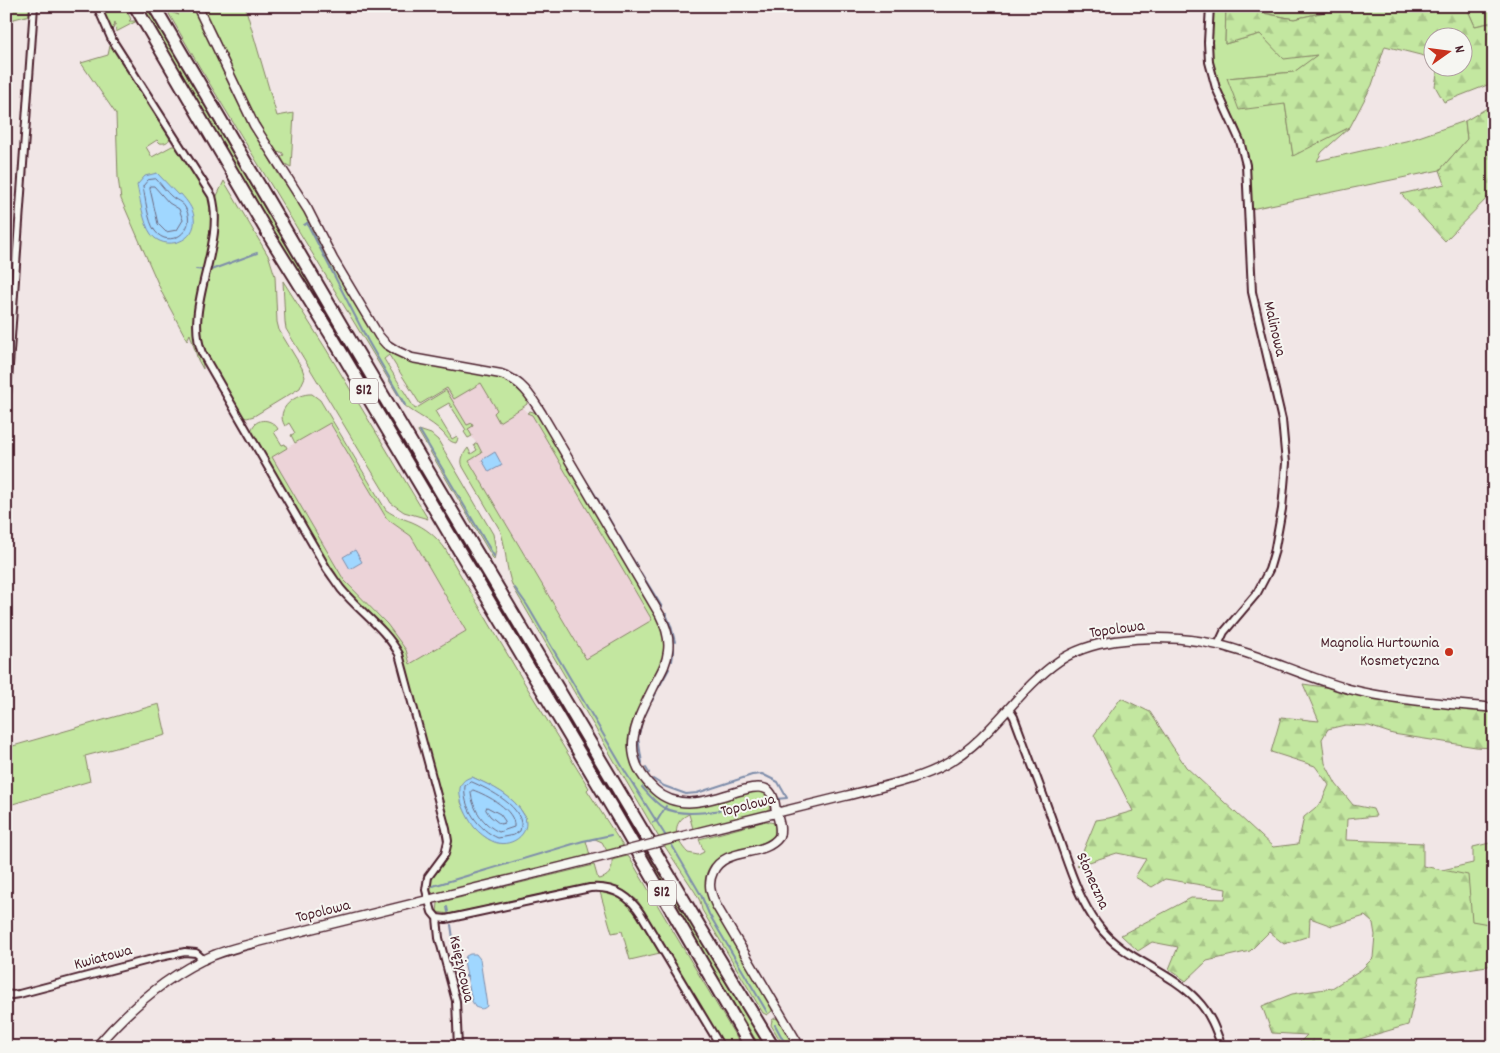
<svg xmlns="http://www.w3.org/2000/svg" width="1500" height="1053" viewBox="0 0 1500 1053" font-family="Dekko,sans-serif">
<defs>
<pattern id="forest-firs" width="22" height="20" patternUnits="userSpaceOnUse" patternTransform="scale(1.25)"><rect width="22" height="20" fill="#c3e7a0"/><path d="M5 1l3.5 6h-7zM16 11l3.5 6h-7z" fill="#a9c68a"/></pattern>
</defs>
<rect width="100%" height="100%" fill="#f1e6e6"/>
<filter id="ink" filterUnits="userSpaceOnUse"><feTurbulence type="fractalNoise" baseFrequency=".02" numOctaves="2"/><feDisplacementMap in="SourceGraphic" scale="10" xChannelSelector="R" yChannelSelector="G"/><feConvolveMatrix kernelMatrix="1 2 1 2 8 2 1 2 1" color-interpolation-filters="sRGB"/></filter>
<g filter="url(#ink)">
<!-- built -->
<path fill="#ecd3d8" d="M 462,374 L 526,402 L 523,407 L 527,413 L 532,415 L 546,437 L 652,620 L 587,660 L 469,461 L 482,453 L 441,386 Z
M 329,422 L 387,519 L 411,536 L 466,631 L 410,664 L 388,624 L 344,580 L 272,457 Z"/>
<!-- grass -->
<path fill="#c3e7a0" stroke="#868366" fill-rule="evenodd" d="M 6,6 L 30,6 L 30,15 L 6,21 Z
M 100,6 L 124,6 L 131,19 L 129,21 L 137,21 L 116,32 L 115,22 L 113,29 L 111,30 Z
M 140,6 L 146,6 L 278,231 L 681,903 L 678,905 L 681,910 L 684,909 L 766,1047 L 760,1047 L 274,235 Z
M 173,6 L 186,6 L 185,9 L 187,10 L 188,6 L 193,6 L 234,95 L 257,137 L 280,177 L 303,207 L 383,344 L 392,352 L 409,359 L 501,377 L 510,381 L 527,395 L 527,404 L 523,407 L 499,422 L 494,413 L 497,410 L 481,383 L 454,399 L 447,388 L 420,404 L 389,355 L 384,359 L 415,409 L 446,390 L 467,425 L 472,423 L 473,426 L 468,429 L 472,436 L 468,438 L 464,432 L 466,430 L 449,403 L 435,411 L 452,439 L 457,436 L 458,439 L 456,443 C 448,442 447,436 441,431 C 431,421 416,415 404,405 L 199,66 L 169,14 L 170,12 L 179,15 L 170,9 Z
M 201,6 L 245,6 L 277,116 L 294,113 L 291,167 L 285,164 L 281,157 L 284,155 L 282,152 L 275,153 L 259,123 L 252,118 L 236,85 L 217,36 Z
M 1214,6 L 1226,6 L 1225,44 L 1260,34 L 1284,58 L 1318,55 L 1294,72 L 1227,78 L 1285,104 L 1293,155 L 1350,127 L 1322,152 L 1317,161 L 1410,140 L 1465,121 L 1467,139 L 1440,170 L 1251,209 C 1250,186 1250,165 1244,143 C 1237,117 1220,94 1213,68 C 1208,48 1212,26 1214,6 Z
M 1231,6 L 1351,6 L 1294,19 Z
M 1466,6 L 1494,6 L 1494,22 L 1475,26 Z
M 112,45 L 147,101 L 171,135 C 170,141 166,144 160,143 L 157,140 L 146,147 L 152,157 L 172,146 L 177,146 L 206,190 L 212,203 L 213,219 L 194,321 C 194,330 193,337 196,346 C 199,354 203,360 203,369 L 198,360 L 190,334 L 187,340 L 163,295 L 121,199 L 118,178 L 116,114 L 81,63 L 108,55 L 110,46 Z
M 224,181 L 269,257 L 275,276 L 277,322 L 279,330 L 302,368 L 305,377 L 300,388 L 254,416 L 247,418 L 241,416 L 209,359 L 200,340 L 200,321 L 219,216 L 216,198 Z
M 283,281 L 326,349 L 428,519 L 404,512 L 391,503 L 286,329 L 285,322 Z
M 312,394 L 320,400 L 386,510 C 396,517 402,518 412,522 C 426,528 435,536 444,547 L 531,694 L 589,788 L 587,790 L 623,846 L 607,851 L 602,842 L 595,839 L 586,841 L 590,855 L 438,894 L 434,894 C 420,883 442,867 448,856 C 451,850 451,842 451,836 L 405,665 L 393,639 L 340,582 L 251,433 C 253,417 271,417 278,429 L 274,432 L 282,445 L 285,444 L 287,448 L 272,457 L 344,580 L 387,624 L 406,650 L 410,664 L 466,631 L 411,536 L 387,519 L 330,423 L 295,443 L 291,435 L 295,433 L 289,423 L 285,426 C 274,409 296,393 312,394 ZM 472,777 C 493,787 516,797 526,819 L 490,840 C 475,831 468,818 461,802 Z
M 530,411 L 540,414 L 659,620 C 661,624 663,630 664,634 C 673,687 600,722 640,778 C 674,825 713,799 758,791 L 766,794 L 771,803 L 769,809 L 762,813 L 693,829 L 689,814 C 670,823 675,840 688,853 L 698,855 L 704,852 L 699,839 L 766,821 L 774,823 C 776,830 776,835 770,840 C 741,856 695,847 708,898 L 772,1008 L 772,1011 L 767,1015 L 763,1013 L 702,910 L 700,901 L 695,892 L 658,836 L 513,587 C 505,569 507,548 500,530 L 463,467 C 460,460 463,454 468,448 L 471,454 L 477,450 L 474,445 L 477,443 L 482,453 L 469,461 L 586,659 L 652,620 L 532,415 L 527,413 Z
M 419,430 L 431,434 L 438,440 L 493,534 L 496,550 L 494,560 L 418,431 Z
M 159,704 L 166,735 L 85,756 L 90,781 L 6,806 L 6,748 Z
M 1494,842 L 1494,925 L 1472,922 L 1442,870 L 1473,863 L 1473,847 Z
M 627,856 L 629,857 L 742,1047 L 725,1047 L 638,901 C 620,886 612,884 589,884 L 449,914 L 437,912 L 438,903 L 594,865 L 598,879 C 608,878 613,871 612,860 Z
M 600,892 C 610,895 622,897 630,905 C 643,917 651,937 660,953 L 630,960 L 622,931 L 612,933 Z
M 775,1018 L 780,1020 L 795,1047 L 784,1047 L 771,1025 L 772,1020 Z"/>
<!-- forest -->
<path fill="url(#forest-firs)" stroke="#868366" d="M 1226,6 L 1294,19 L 1351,6 L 1466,6 L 1475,26 L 1494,22 L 1494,91 L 1490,84 L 1444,102 L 1435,86 L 1438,68 L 1462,68 L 1462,38 L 1432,38 L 1432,58 L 1385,46 L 1372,85 L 1350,127 L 1293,156 L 1285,104 L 1239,110 L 1227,78 L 1294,72 L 1317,55 L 1284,59 L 1260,34 L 1225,44 Z
M 1494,104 L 1494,191 L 1445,241 L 1401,194 L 1445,184 L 1440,170 L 1467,139 L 1465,121 Z
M 1303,684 L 1494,711 L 1494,748 L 1476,747 L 1393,734 L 1369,726 L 1345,725 L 1328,729 L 1322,739 L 1325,763 L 1336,784 L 1353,805 L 1373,809 L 1376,816 L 1347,819 L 1346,840 L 1423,843 L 1423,866 L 1468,875 L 1472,921 L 1494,925 L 1494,965 L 1420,976 L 1408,1025 L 1332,1047 L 1303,1047 L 1299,1043 L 1307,1035 L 1272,1033 L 1262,1006 L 1292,994 L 1332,988 L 1362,969 L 1373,958 L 1375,935 L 1373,923 L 1365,916 L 1332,926 L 1310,918 L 1309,936 L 1284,944 L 1269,932 L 1250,951 L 1207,961 L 1186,981 L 1169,969 L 1178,947 L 1152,942 L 1138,951 L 1121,935 L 1191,898 L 1225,899 L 1226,889 L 1165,879 L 1152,887 L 1135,877 L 1146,859 L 1117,853 L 1077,866 L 1096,820 L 1109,818 L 1133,811 L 1094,735 L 1121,698 L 1150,712 L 1186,767 L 1273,847 L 1298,844 L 1304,817 L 1321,803 L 1329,785 L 1315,766 L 1271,752 L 1281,717 L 1319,721 Z"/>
<!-- water -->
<path fill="#a0d7ff" stroke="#7e8daa" d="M 157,173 L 178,195 L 181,194 C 187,201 193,208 194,217 C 198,242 164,252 151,234 C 143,223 140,198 137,185 L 145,176 Z
M 495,452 L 502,465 L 489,472 L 482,460 Z
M 355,550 L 362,562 L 350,569 L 343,557 Z
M 472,777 C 492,786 514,796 524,815 C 533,834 509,850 492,841 C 486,838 479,833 474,827 C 465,814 448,782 472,777 Z
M 470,954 L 476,954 L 480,959 L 487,1006 C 483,1010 480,1009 475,1007 L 472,1001 L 464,961 L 466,956 Z"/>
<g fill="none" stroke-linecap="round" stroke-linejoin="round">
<!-- shore -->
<path stroke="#6c6980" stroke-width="1" d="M 156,179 C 162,185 168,195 175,199 C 180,202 183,203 186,209 C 197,231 169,250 155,231 C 148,222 145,197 143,186 L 148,180 Z
M 151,186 L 154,186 L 169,203 L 179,209 L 183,220 L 177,230 L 166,232 L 158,224 L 150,189 Z
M 472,782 C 488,789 528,808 520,831 L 514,835 L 498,838 C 479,830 462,807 465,786 Z
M 473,790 C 487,795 516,810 514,827 L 499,832 C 484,825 472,809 471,792 Z
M 487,807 L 500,814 L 505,821 L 505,823 L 500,824 L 490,816 L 486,810 Z"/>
<!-- stream -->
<path stroke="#7e8daa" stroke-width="2" d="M 307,223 L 368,341 L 405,405
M 304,225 L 310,221
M 196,269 L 204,270
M 208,271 L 257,253
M 420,431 L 494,556
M 582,474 L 599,501
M 603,508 L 616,531
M 620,537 L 628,551
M 632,558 L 637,566
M 641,573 L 662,607
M 515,588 L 527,605 L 626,773 L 667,838
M 666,614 L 671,626 L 675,642
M 672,661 L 674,648
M 659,687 L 669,669
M 652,701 L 656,693
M 645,715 L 649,707
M 642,722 L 638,738 L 642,763
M 646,768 L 649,773
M 653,779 L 664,786 L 686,794 L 697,793 L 752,775 L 762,774 L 778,782 L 787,798 L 776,799
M 642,787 C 649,795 655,803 664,808 C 689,821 744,805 772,800
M 653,822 L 657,821 L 666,806
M 670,842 L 701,895 L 709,914 L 767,1012
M 433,886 L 583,841 L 611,835
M 447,907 L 448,912
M 451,925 L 459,977 L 467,976
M 775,1025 L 787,1047"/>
<!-- minor casing -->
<g stroke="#4a1f2b" stroke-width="10">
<path id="minor" d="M 97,6 L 111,38 L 212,196 C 226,246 183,306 202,353 L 327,569 C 332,576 336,582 341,589 C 360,612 385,628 399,654 L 446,829 L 448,841 L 445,854 L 428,877 L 426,890 L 432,912 L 437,918 L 439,938 L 456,1001 L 458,1047
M 1210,6 L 1208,42 L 1209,62 L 1216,88 L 1240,141 L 1246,165 L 1252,292 L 1282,420 L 1286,463 L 1282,509 L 1274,553 L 1269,570 L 1257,593 L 1224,632 L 1218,645
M 6,409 L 34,6
M 1009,709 L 1014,717 C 1028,755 1043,793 1056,831 C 1068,863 1077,897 1098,925 C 1123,960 1168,969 1197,1000 C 1210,1013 1216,1030 1222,1047
M 437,918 L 446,919 L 590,888 C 612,886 629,895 641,914 L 721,1047
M 6,994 L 12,995 L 19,994 L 160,957 L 185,952 L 196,953 L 204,960"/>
</g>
<!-- tertiary casing -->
<g stroke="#4a1f2b" stroke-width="11">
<path id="tertiary" d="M 197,6 L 254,125 L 308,210 L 333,259 L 379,336 L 386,344 L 397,351 L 412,358 L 501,374 C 522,381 531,396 542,414 L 660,615 C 666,627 670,638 668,651 C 667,662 662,671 657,680 C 638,719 615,753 655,790 C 692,824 748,776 768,790 C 774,795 775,804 776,811 C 778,819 782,828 779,837 C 764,858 725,846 713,872 C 707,884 711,894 716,905 L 800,1047
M 699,832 C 748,820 797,808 845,796 C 880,787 916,781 948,763 C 992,738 1017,690 1059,661 C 1075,650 1095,644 1115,641 C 1158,635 1202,638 1243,652 C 1278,663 1312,679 1349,689 C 1396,701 1446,703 1494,708
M 96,1047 C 128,1010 168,974 214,955 C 230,949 246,945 262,941 L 585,861"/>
</g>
<!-- motorway casing -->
<g stroke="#4a1f2b" stroke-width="15">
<path id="motorway" d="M 135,6 L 270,237 L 331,335 L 614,811 L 751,1047
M 154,6 L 343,328 L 700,927 L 773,1047"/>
</g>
<!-- minor -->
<use href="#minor" stroke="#f6f6f2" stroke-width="6"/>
<!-- tertiary -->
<use href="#tertiary" stroke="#f6f6f2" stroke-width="8"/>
<!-- motorway -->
<use href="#motorway" stroke="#f6f6f2" stroke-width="11"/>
<!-- tertiary-bridge casing -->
<g stroke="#4a1f2b" stroke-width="11" stroke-linecap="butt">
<path id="tertiary-bridge" d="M 585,861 L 699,832"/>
</g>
<!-- tertiary-bridge -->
<use href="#tertiary-bridge" stroke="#f6f6f2" stroke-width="8"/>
</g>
</g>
<!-- markers -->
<circle fill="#c8321e" stroke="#f6f6f2" stroke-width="2" cx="1449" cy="652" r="5"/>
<g text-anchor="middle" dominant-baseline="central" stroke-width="4" stroke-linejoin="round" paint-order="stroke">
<!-- shield labels -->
<g fill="#f6f6f2" stroke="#7e6067" stroke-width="1">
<rect x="350" y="378.5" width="28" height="25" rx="4"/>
<rect x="648" y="880.5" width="28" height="25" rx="4"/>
</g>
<g font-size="15" font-weight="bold" fill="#4a1f2b">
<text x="364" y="391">S12</text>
<text x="662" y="893">S12</text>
</g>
<!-- street labels -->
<g font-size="16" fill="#4a1f2b" stroke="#f6f6f2">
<text transform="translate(1274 329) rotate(77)">Malinowa</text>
<text transform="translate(1117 630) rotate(-8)">Topolowa</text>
<text transform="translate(748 806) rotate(-14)">Topolowa</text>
<text transform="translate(1092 881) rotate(66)">Słoneczna</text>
<text transform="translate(323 912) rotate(-14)">Topolowa</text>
<text transform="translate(103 958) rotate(-15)">Kwiatowa</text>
<text transform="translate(461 969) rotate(77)">Księżycowa</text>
</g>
<!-- poi labels -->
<g font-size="16" fill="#4a1f2b" stroke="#f6f6f2" text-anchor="end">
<text x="1439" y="643">Magnolia Hurtownia<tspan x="1439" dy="18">Kosmetyczna</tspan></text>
</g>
</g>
<!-- margin -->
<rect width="1500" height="1053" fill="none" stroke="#f6f6f2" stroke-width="25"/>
<rect x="12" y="12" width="1475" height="1028" fill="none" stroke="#4a1f2b" stroke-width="2" filter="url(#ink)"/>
<!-- north arrow -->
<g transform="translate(1448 52) rotate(76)"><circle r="24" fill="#f6f6f2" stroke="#b1a0a2"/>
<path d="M0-4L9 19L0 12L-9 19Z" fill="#c8321e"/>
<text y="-8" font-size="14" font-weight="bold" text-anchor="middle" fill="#4a1f2b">N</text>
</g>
</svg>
